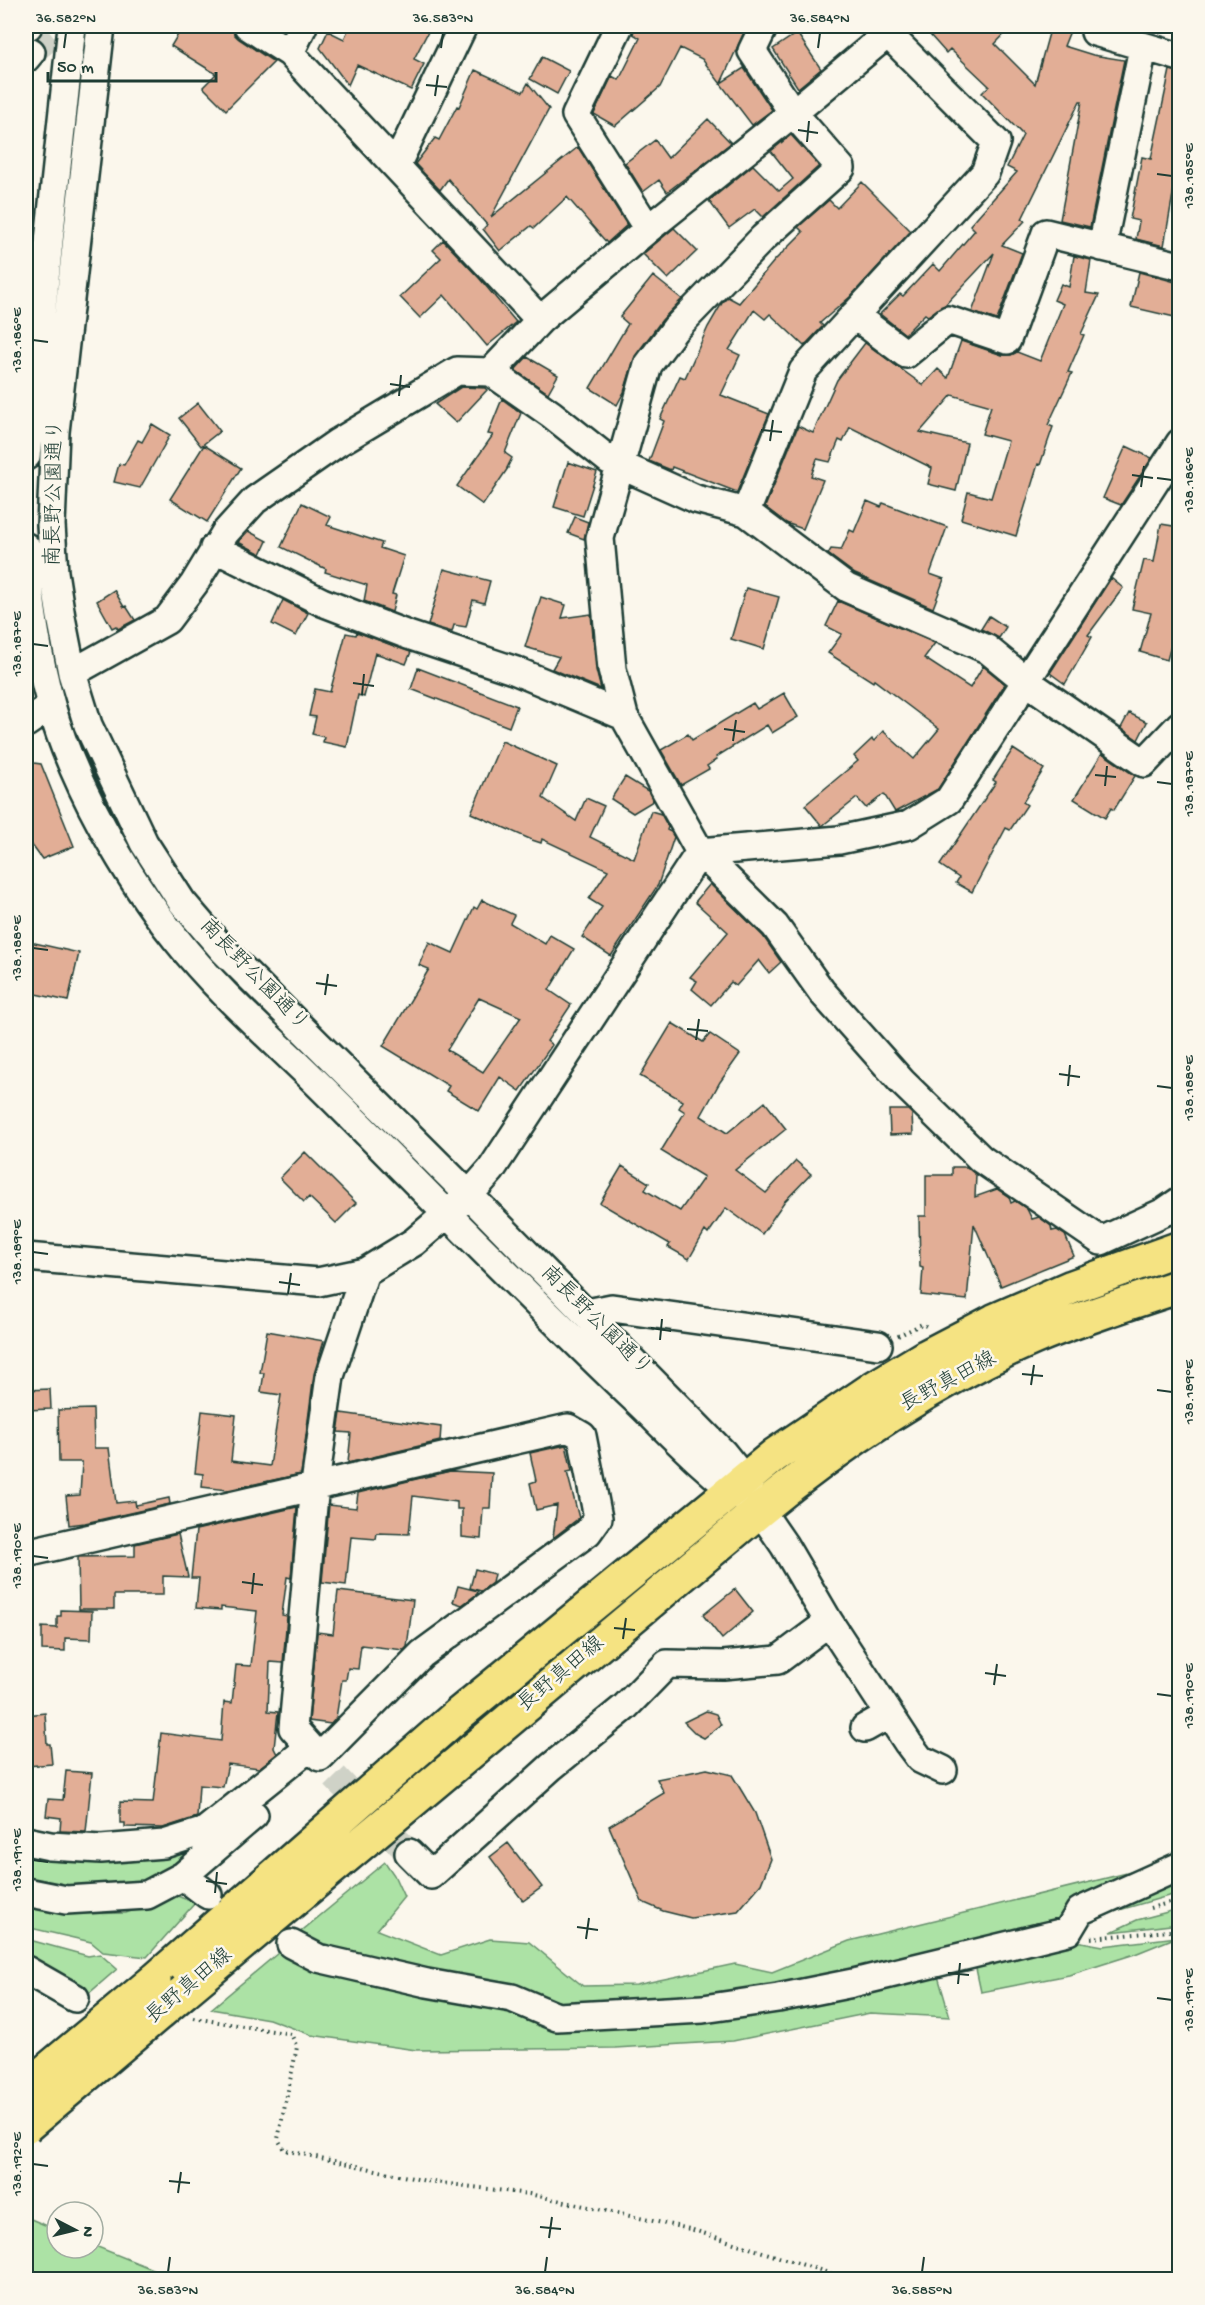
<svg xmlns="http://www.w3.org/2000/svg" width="1205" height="2305" viewBox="0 0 1205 2305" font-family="'Gochi Hand','Klee One',sans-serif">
<rect width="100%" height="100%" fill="#fbf7ec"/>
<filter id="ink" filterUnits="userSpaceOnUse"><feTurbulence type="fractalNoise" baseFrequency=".0167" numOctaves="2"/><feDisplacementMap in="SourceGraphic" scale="12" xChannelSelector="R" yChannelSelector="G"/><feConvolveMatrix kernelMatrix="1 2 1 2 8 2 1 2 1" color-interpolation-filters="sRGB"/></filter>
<g filter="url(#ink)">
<!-- green -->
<path fill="#ace2a5" stroke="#66906c" stroke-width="1.5" d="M 212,1839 L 151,1884 L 68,1891 L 26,1880 L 26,1856 L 112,1860 Z
M 385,1862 L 394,1875 L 404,1897 L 377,1930 L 441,1955 L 490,1939 L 529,1942 L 583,1986 L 636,1985 L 735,1964 L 772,1972 L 849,1941 L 1172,1862 L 1061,1926 L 722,2001 L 559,2009 L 324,1951 L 298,1934 Z
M 1179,1877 L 1179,1893 L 1081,1921 Z
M 175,1895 L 195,1903 L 147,1957 L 103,1952 L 91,1942 L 26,1927 L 26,1904 L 63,1914 L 126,1913 Z
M 1179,1909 L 1179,1924 L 1111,1932 L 1137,1920 Z
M 1177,1937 L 1135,1954 L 1069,1975 L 981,1992 L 975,1964 L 1060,1938 L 1103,1946 Z
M 26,1939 L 88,1956 L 100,1954 L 117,1969 L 88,1994 L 26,1963 Z
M 278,1953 L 344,1974 L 498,2006 L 556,2028 L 938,1976 L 950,2017 L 870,2013 L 733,2041 L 615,2048 L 416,2050 L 311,2035 L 269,2019 L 211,2009 Z
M 26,2217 L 57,2230 L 57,2248 L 93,2248 L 93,2245 L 177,2279 L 26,2279 Z"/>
<!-- building -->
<path fill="#e2ae96" stroke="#1f3d34" stroke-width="1.5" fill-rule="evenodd" d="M 183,26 L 232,26 L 234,34 L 239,39 L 274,62 L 226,110 L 203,87 L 216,74 L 171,46 Z
M 350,26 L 431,26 L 414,59 L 424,64 L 411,90 L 357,65 L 348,85 L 320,48 L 328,31 L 344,39 Z
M 635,26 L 747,26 L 721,83 L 744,68 L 772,110 L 752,125 L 702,59 L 680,48 L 660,87 L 615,126 L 594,114 L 612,76 L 619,80 L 640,38 L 633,34 Z
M 922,26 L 1012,26 L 995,44 L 1035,84 L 1051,26 L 1072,26 L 1064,46 L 1093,55 L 1124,60 L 1090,227 L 1060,220 L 1082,101 L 1080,101 L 1022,219 L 1025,221 L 1002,245 L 1022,253 L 997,320 L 972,312 L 994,253 L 945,305 L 928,316 L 925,314 L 905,334 L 880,314 L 900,294 L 903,296 L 933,264 L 940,271 L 975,230 L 970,225 L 1017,172 L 1007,167 L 1023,135 L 982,93 L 989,86 L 950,49 L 946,53 Z
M 797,33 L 821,69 L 798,88 L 773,49 Z
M 542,57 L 569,71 L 557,94 L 530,79 Z
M 475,70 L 523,92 L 528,83 L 549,109 L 491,217 L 578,147 L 627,225 L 607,243 L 567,197 L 534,228 L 531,226 L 500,251 L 483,229 L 487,225 L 448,179 L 440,190 L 415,164 L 435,138 L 439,140 L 457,106 L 459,107 Z
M 1170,70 L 1179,72 L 1179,160 L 1164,246 L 1136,239 L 1139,221 L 1130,219 L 1142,157 L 1151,159 Z
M 708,119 L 731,143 L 667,192 L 659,180 L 643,192 L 625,163 L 655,140 L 668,158 Z
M 791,135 L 819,166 L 763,217 L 755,209 L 729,228 L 709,201 L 753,165 L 779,191 L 793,179 L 771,151 Z
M 862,182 L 911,231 L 850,297 L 820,323 L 823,326 L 804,346 L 770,314 L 765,319 L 754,310 L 729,350 L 740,355 L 721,395 L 769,414 L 737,492 L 672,467 L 671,470 L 649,461 L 664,421 L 660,419 L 680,376 L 685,378 L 708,327 L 722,303 L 728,297 L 739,303 L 775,260 L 803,232 L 798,227 L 829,200 L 837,208 Z
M 674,228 L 697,251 L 668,279 L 643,254 Z
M 443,240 L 480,279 L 516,322 L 487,346 L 444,295 L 420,318 L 400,297 L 441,258 L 433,250 Z
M 1074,256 L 1091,260 L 1086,293 L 1099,295 L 1081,334 L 1084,335 L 1068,372 L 1072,373 L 1048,425 L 1053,427 L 1040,465 L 1038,464 L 1016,536 L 961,519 L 968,492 L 991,498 L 1008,441 L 982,434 L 991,406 L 952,395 L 920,432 L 967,443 L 956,491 L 928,484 L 932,468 L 850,427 L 843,442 L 839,440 L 830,462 L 817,459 L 811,476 L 823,480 L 803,529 L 786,523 L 765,507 L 798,426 L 813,433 L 837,380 L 865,343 L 923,385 L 938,369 L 948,378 L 961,341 L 1002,355 L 1011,355 L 1017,352 L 1040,361 L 1063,304 L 1054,300 L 1061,284 L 1069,287 Z
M 1139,272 L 1179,283 L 1179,318 L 1131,307 Z
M 653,276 L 682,299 L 662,320 L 635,356 L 624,392 L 617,405 L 590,388 L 628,324 L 620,317 Z
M 527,357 L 558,375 L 548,393 L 515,370 Z
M 461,387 L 485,388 L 487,390 L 456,423 L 435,404 Z
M 502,399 L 521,413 L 505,453 L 512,458 L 507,468 L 508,468 L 483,505 L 457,486 L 493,435 L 488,434 Z
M 198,403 L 220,431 L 201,446 L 179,418 Z
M 152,424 L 170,435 L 140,488 L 114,482 L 119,464 L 124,465 L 138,440 L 142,442 Z
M 204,445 L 241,468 L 207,522 L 170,499 Z
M 1126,446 L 1152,458 L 1121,505 L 1103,498 Z
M 568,462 L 597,472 L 583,516 L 554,507 Z
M 867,501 L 881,507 L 883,503 L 947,527 L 930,574 L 944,579 L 933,608 L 855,574 L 828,554 L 831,549 L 841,550 L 850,530 L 854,532 Z
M 302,503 L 331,517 L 327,525 L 382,543 L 380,548 L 404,556 L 392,594 L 396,595 L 392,612 L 364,601 L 367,585 L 325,572 L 326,569 L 281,547 Z
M 575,517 L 588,522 L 584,539 L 568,533 Z
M 1161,524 L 1179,527 L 1179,639 L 1173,638 L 1167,660 L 1140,652 L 1151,613 L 1132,609 L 1144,560 L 1154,562 Z
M 248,531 L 267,541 L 261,554 L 238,542 Z
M 444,569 L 490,581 L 484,603 L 473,600 L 466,627 L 454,625 L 452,632 L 428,625 Z
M 1111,578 L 1123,588 L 1088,635 L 1092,637 L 1065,684 L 1050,673 Z
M 746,588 L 779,597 L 764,649 L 731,639 Z
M 114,590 L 124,607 L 126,606 L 135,620 L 118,629 L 116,626 L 112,628 L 97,601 Z
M 541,597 L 566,605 L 562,618 L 591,614 L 596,670 L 601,689 L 552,669 L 559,657 L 525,647 Z
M 283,600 L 308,613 L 296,636 L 272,624 Z
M 838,601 L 935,643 L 924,658 L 970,688 L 983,666 L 1005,684 L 938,789 L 895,812 L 884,794 L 866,808 L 857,798 L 822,826 L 805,805 L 858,761 L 854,756 L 872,739 L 874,741 L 883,731 L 914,759 L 939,729 L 874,680 L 873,682 L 828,653 L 842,634 L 826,626 Z
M 989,616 L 1006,627 L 999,638 L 981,629 Z
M 357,632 L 411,652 L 406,664 L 375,653 L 364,697 L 358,695 L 347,747 L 323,742 L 324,737 L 312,734 L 316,717 L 309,716 L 315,689 L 330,692 L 346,633 L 356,635 Z
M 418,668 L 517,706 L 509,727 L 411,689 Z
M 784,693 L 798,717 L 772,733 L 767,725 L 716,757 L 717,759 L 707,766 L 709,769 L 681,785 L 661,750 L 688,734 L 692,740 L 753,703 L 757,709 Z
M 1129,713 L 1147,722 L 1138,740 L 1121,728 Z
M 502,741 L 557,766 L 543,798 L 576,821 L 586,798 L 604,806 L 590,837 L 634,859 L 651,811 L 661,814 L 668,827 L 667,830 L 671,832 L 674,837 L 658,885 L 611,956 L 582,937 L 602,907 L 589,899 L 608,870 L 542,839 L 541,843 L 532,840 L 471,813 Z
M 1013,749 L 1044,769 L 1023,802 L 1027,805 L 1010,830 L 1006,828 L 972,892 L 956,883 L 959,878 L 940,865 L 996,782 L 993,780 Z
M 1102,753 L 1135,776 L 1114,810 L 1111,808 L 1105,818 L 1074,799 Z
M 26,762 L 41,764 L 74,846 L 42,859 L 26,837 Z
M 625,777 L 648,791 L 653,801 L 633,813 L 611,799 Z
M 710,884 L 763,936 L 781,962 L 769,973 L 759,960 L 736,986 L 731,982 L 711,1005 L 692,989 L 697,981 L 690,977 L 728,932 L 695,902 Z
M 482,900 L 514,915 L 510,923 L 545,944 L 550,935 L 574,949 L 549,990 L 571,1005 L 547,1041 L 552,1045 L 520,1091 L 500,1077 L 479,1111 L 446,1091 L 449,1086 L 383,1046 L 429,969 L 419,965 L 429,942 L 453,953 L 474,907 L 477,909 ZM 479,998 L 521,1017 L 483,1072 L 447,1050 Z
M 26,941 L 79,953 L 68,1001 L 26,992 Z
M 672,1023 L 703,1042 L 710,1034 L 740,1054 L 720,1082 L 701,1116 L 727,1133 L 765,1102 L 786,1129 L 735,1170 L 766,1193 L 796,1161 L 811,1174 L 784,1202 L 762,1234 L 726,1208 L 708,1234 L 705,1231 L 689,1259 L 668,1247 L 670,1244 L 600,1203 L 622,1166 L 649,1183 L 645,1190 L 680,1211 L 704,1177 L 661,1151 L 685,1112 L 679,1108 L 683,1101 L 640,1076 Z
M 889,1110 L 908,1110 L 912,1114 L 913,1134 L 890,1135 Z
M 305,1152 L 356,1203 L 336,1223 L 309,1197 L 304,1202 L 280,1178 Z
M 952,1167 L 967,1167 L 976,1175 L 975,1197 L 997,1189 L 1009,1197 L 1011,1203 L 1015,1201 L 1027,1209 L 1032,1219 L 1039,1217 L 1051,1226 L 1052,1231 L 1057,1230 L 1065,1235 L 1074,1256 L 1001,1286 L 974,1224 L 967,1300 L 921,1295 L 923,1268 L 920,1267 L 919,1216 L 926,1216 L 926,1175 L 952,1175 Z
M 267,1331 L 324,1341 L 314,1374 L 301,1474 L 228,1490 L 202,1487 L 203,1474 L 195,1473 L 202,1411 L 236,1415 L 231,1461 L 270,1466 L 281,1395 L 261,1392 L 264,1373 L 260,1373 Z
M 50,1389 L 51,1409 L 26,1410 L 26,1390 Z
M 93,1409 L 94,1448 L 109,1448 L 116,1503 L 135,1501 L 136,1508 L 136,1505 L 169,1498 L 170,1504 L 85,1523 L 69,1525 L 66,1496 L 80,1495 L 82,1462 L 59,1462 L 58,1410 Z
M 341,1413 L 441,1427 L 440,1441 L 348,1463 L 351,1433 L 338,1432 Z
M 566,1445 L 572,1471 L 567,1472 L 579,1518 L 553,1538 L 557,1505 L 536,1510 L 530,1483 L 536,1481 L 530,1453 Z
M 450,1471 L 492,1473 L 490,1508 L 483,1508 L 481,1539 L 462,1537 L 462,1509 L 457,1509 L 457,1502 L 413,1496 L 409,1534 L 377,1533 L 376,1539 L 351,1537 L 346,1585 L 322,1582 L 329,1505 L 356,1508 L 358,1493 Z
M 297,1507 L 291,1578 L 287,1577 L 282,1615 L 287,1616 L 283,1663 L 270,1662 L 268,1711 L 278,1712 L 274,1748 L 277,1754 L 259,1768 L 228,1764 L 223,1787 L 199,1785 L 197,1817 L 163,1828 L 125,1827 L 125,1823 L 120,1823 L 120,1802 L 153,1803 L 161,1733 L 221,1741 L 224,1702 L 232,1703 L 236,1665 L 251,1666 L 257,1611 L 221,1607 L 221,1610 L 196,1608 L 199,1578 L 191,1578 L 196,1530 Z
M 178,1534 L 188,1577 L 163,1576 L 163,1595 L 114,1595 L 114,1609 L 79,1609 L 78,1557 L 135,1556 L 135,1544 Z
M 475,1569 L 494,1574 L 492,1583 L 481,1591 L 470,1588 Z
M 458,1586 L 478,1591 L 477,1594 L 462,1605 L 453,1602 Z
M 735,1589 L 753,1612 L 722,1639 L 703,1615 Z
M 338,1591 L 413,1600 L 407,1647 L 404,1650 L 361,1645 L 358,1669 L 348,1668 L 346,1680 L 342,1680 L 336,1718 L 331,1724 L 309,1721 L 317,1632 L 333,1634 Z
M 61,1610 L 92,1611 L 91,1639 L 65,1638 L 65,1651 L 42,1650 L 42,1627 L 57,1628 L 57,1616 L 61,1616 Z
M 706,1711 L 716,1714 L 721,1725 L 704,1738 L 696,1734 L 684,1722 Z
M 45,1713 L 47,1744 L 50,1744 L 52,1764 L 26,1766 L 26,1715 Z
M 707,1769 L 732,1775 L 755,1813 L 771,1859 L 761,1884 L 738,1911 L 691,1918 L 663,1911 L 642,1902 L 609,1826 L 664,1793 L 657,1779 Z
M 66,1771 L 92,1773 L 86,1832 L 60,1831 L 61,1818 L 46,1816 L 48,1799 L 63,1800 Z
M 508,1843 L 542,1887 L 523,1901 L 490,1857 Z"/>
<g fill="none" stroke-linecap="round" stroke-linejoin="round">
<!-- minor-tunnel -->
<path stroke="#cfd2c7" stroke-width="27" stroke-dasharray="27 14" stroke-linecap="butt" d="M 31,52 L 64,26
M 335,1777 L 409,1853"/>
<!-- minor casing -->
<g stroke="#1f3d34" stroke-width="32">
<path id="minor" d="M 101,26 L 55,432 L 51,525 L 54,572 L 61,617 L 72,673 L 88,725 L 144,843 L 182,902 L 224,951 L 469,1195 L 723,1453 L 744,1479 L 760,1510 L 784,1545 L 829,1622 L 908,1743 L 920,1759 L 943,1770
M 248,26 L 290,53 L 540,320
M 619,26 L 576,115 L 648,229
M 764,26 L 752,51 L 793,113 L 841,168 L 763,238 L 675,329 L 648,365 L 600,538 L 612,669 L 624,716 L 700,852 L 775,926 L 822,992 L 902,1082 L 981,1159 L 1101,1241 L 1164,1212 L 1180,1201
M 26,27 L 28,26
M 1095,32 L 1180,57
M 290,53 L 303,26
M 26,58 L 31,52
M 396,166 L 463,26
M 1102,247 L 1143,48
M 854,315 L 906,354 L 948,320 L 1007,340 L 1046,233 L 1180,266
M 491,372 L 551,414 L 609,460 L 696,499 L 746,512 L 847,588 L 987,649 L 1026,681 L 1144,763 L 1180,725
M 26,456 L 72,26
M 746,512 L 803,371 L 985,173 L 996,142 L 887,33
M 26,547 C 29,600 37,654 51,705 C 72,782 126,877 176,939 C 217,991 267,1034 314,1080 C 367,1132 419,1186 471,1238 C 527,1294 582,1349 639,1403 C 674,1437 709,1474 749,1502
M 214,548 L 322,602 L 408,635 L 516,671 L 624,716
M 72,673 L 167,620 L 194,584 L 225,533 L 255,500 L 337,443 L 457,371 L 491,372 L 540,320 L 648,229 L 793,113 L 897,26
M 26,723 L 51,706
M 700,852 L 839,840 L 909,825 L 949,800 L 1180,443
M 26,1257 L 318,1282 L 365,1272 L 414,1242 L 469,1195 L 491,1170 L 700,852
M 587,1313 L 612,1308 L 878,1345
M 26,1553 L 568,1428 L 582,1436 L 598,1518 L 588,1532 L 422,1654 L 320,1757 L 310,1747 L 205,1831 L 164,1844 L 101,1849 L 50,1846 L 26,1841
M 865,1728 L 888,1715
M 310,1747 L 293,1728 L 315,1484 L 330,1376 L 365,1272
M 409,1853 L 431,1875 L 551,1767 L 625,1707 L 667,1664 L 723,1665 L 778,1660 L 829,1622
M 183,1876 L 208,1895
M 26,1892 L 66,1900 L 147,1895 L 183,1876 L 254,1815
M 291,1944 L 318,1958 L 427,1983 L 512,1998 L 557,2017 L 703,2009 L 778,1998 L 853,1983 L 1068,1931 L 1080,1911 L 1180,1866
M 26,1970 L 75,1998"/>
</g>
<!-- major casing -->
<g stroke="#1f3d34" stroke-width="38">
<path id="major" d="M 154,1981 L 459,1714 L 775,1455 L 874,1388 L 927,1356 L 994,1321 L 1072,1287 L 1180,1248
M 185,1991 L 760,1510 C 843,1442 934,1381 1033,1338 C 1081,1318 1131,1302 1180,1286"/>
</g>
<!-- path -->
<path stroke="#1f3d34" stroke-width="4" stroke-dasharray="1.5 4.5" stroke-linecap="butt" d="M 898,1336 L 922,1324 L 926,1326
M 1150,1908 L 1180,1900
M 1091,1938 L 1180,1930
M 194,2018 L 291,2034 L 297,2047 L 278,2139 L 284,2150 L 426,2181 L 529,2194 L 690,2229 L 851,2280"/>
<!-- minor -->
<use href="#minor" stroke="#fbf7ec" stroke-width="27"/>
<!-- major -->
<use href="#major" stroke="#f5e382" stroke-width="33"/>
<!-- major-bridge casing -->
<g stroke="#1f3d34" stroke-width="38" stroke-linecap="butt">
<path id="major-bridge" d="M 26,2088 L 154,1981
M 26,2126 L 185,1991"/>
</g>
<!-- major-bridge -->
<use href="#major-bridge" stroke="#f5e382" stroke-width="33"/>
</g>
</g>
<!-- ticks -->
<path fill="none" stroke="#1f3d34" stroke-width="2" d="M 64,48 L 66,33M 441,48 L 443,33M 818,48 L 820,33M 426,85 L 447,87M 435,96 L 438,75M 798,130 L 818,133M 807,142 L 809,121M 1157,174 L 1172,176M 33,340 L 48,342M 390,384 L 410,387M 399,396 L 401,375M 761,430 L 782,432M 770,441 L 773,420M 1132,475 L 1153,478M 1157,478 L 1172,480M 1141,487 L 1144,466M 33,644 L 48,646M 353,683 L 374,686M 362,695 L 364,674M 724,729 L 745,732M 733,741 L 736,720M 1095,775 L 1116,777M 1157,782 L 1172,784M 1105,786 L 1107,766M 33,948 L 48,950M 316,983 L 337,986M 325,995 L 328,974M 687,1029 L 708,1031M 696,1040 L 699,1019M 1059,1074 L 1080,1077M 1068,1086 L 1070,1065M 1157,1086 L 1172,1088M 33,1252 L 48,1254M 279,1282 L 300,1285M 288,1294 L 291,1273M 651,1328 L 671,1331M 660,1340 L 662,1319M 1022,1374 L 1043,1376M 1031,1385 L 1034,1365M 1157,1390 L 1172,1392M 33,1556 L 48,1558M 242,1582 L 263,1585M 252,1594 L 254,1573M 614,1628 L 635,1630M 623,1639 L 626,1618M 985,1673 L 1006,1676M 994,1685 L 997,1664M 1157,1694 L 1172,1696M 33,1860 L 48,1862M 206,1881 L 227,1884M 215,1893 L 217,1872M 577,1927 L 598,1930M 586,1939 L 589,1918M 948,1973 L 969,1975M 958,1984 L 960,1963M 1157,1998 L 1172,2000M 33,2164 L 48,2166M 169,2181 L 190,2183M 178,2193 L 181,2172M 540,2227 L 561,2229M 549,2238 L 552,2217M 168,2272 L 170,2257M 545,2272 L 547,2257M 922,2272 L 924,2257"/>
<g text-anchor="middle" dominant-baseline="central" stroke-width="5" stroke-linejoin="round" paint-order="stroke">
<!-- street labels -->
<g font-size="21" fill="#1f3d34" stroke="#fbf7ec">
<text transform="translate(56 493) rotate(-89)">南長野公園通り</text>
<text transform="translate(253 976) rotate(46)">南長野公園通り</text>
<text transform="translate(595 1322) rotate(45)">南長野公園通り</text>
<text transform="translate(949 1383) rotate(-28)">長野真田線</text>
<text transform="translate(562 1675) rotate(-40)">長野真田線</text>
<text transform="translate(190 1987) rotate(-40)">長野真田線</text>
</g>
</g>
<!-- margin -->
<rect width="1205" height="2305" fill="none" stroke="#fbf7ec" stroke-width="66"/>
<!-- north arrow -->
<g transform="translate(75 2230) rotate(97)"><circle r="28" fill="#fbf7ec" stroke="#a3ada2" stroke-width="1.5"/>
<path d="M0-4.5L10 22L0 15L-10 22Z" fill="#1f3d34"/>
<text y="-9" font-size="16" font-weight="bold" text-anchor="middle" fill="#1f3d34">N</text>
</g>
<!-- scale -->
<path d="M48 72v9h168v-9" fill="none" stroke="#1f3d34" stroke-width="3"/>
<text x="57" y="72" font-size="18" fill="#1f3d34" stroke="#fbf7ec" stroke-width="4.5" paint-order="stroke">50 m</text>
<rect x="33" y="33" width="1139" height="2239" fill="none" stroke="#1f3d34" stroke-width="2"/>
<g font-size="15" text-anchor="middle" fill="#1f3d34">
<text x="66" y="22">36.582°N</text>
<text x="443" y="22">36.583°N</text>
<text x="820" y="22">36.584°N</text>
<text transform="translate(1188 176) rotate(-90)" y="5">138.185°E</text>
<text transform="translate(16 340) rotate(-90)" y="5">138.186°E</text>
<text transform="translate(1188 480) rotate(-90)" y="5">138.186°E</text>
<text transform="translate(16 644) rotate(-90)" y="5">138.187°E</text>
<text transform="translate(1188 784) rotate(-90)" y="5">138.187°E</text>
<text transform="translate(16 948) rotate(-90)" y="5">138.188°E</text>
<text transform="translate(1188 1088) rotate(-90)" y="5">138.188°E</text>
<text transform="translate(16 1252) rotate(-90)" y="5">138.189°E</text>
<text transform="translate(1188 1392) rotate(-90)" y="5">138.189°E</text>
<text transform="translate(16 1556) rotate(-90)" y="5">138.190°E</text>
<text transform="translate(1188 1696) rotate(-90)" y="5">138.190°E</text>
<text transform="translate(16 1860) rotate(-90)" y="5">138.191°E</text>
<text transform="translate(1188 2000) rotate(-90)" y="5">138.191°E</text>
<text transform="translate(16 2164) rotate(-90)" y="5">138.192°E</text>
<text x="168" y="2294">36.583°N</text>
<text x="545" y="2294">36.584°N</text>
<text x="922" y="2294">36.585°N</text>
</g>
</svg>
